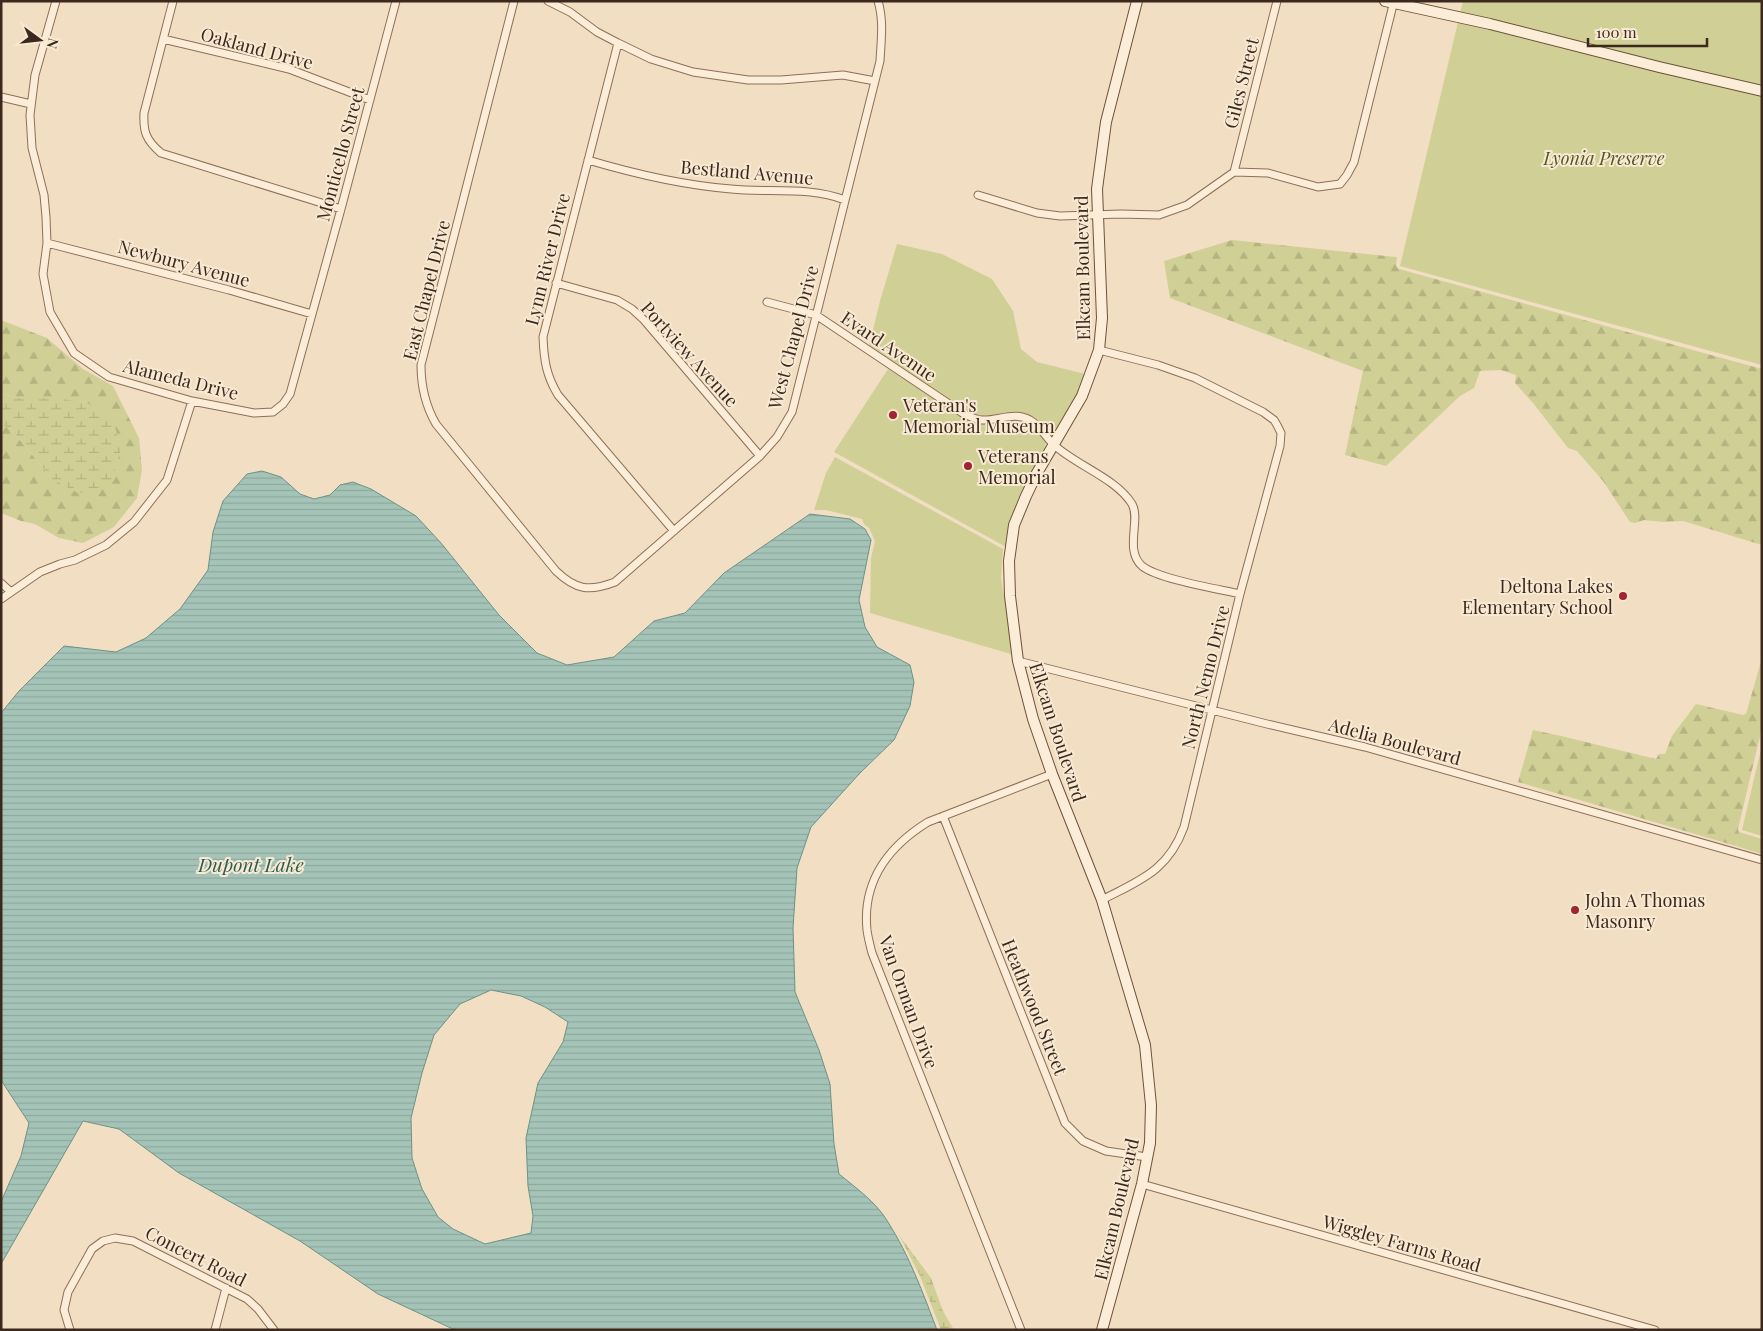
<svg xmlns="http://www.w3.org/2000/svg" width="1763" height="1331" viewBox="0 0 1763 1331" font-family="'Playfair Display',serif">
<defs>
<pattern id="forest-firs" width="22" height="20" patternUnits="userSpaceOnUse" patternTransform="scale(1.25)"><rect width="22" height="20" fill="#d0d096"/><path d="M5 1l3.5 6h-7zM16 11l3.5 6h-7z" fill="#b4b381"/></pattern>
<pattern id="wetland-marsh" width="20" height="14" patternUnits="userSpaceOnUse" patternTransform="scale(1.25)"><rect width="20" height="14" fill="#d0d096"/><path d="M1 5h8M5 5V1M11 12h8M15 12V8" fill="none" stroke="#b4b381"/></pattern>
<pattern id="water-rules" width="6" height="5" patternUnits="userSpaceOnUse" patternTransform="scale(1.25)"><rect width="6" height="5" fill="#a5c4b8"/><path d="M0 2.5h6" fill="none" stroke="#8fa89e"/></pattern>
</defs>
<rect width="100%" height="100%" fill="#f1dec3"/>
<!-- green -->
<path fill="#d0d096" d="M 1463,1 L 1762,1 L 1762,365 L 1400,266 Z
M 897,244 L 942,254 L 992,279 L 1013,311 L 1021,349 L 1037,362 L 1085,374 L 1076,396 L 1053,437 C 1040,421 1026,409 1004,413 C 996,414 988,417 980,416 C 976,415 970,412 966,411 L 869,346 L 880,301 Z
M 888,369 L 970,421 L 986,422 L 1015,419 L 1030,427 L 1040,434 L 1046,442 L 1044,451 L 1006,547 L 834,452 Z
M 835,457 L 1003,549 L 1001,578 L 1010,631 L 1011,654 L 870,613 L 871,558 L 875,541 L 869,528 L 864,524 L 862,519 L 826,510 L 814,510 L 826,473 Z
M 1762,745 L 1762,836 L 1742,830 Z
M 1739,832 L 1762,839 L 1762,854 L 1736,846 Z"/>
<!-- forest -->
<path fill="url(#forest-firs)" d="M 1232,240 L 1396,257 L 1397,257 L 1396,266 L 1399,269 L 1762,369 L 1762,545 L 1683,521 L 1663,522 L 1644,520 L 1635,523 L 1630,522 L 1603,481 L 1577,451 L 1568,448 L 1533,403 L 1515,383 L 1516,375 L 1501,370 L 1480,371 L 1474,388 L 1460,396 L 1386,466 L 1345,455 L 1363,371 L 1170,298 L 1164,261 Z
M 1,320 L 47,338 L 83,369 L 113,386 L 139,438 L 142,470 L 137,498 L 114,527 L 83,543 L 59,538 L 35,524 L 21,521 L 1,513 L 1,424 L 11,429 L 52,479 L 58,398 L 21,398 L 1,394 Z
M 1762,658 L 1762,728 L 1738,829 L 1739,832 L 1736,846 L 1518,782 L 1533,730 L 1561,736 L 1656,759 L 1659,754 L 1665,754 L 1672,736 L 1696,704 L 1743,715 L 1746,714 Z"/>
<!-- wetland -->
<path fill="url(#wetland-marsh)" d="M 1,394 L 21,398 L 58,398 L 89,404 L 114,423 L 121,450 L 112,479 L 100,492 L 78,493 L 52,479 L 11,429 L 1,424 Z
M 899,1235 L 931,1278 L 943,1311 L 954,1330 L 941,1330 L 920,1276 Z"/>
<!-- water -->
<path fill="url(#water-rules)" stroke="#6b9385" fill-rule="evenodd" d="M 262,471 L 281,477 L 300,494 L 314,499 L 330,495 L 340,485 L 353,482 L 371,489 L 416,516 L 441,543 L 499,615 L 537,653 L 567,665 L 614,657 L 654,621 L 685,613 L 724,573 L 810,514 L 850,519 L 865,529 L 871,540 L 859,600 L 865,627 L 877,647 L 910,665 L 914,682 L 910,706 L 894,740 L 860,773 L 811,827 L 797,868 L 793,928 L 795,992 L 819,1050 L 830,1084 L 834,1144 L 839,1174 C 856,1188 876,1202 888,1222 C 909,1255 923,1293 937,1330 L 455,1330 L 378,1294 L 300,1241 L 179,1173 L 119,1129 L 83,1121 L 1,1264 L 1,1202 L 21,1156 L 29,1123 L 1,1080 L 1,713 L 19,691 L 64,646 L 116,652 L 146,638 L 180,609 L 208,570 L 213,532 L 223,501 L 247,474 ZM 491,990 L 521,996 L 545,1007 L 568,1022 L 563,1042 L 538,1083 L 526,1138 L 528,1186 L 533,1216 L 531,1233 L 485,1244 L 453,1229 L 438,1217 L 422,1189 L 412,1158 L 411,1118 L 422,1073 L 434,1035 L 460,1004 Z"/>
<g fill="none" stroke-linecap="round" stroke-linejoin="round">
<!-- street casing -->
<g stroke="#8d6f58" stroke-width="9">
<path id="street" d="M 56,1 L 35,75 L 30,115 L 32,148 L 44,195 L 46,217 L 47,243 L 43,274 L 50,312 L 74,353 L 109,377 L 192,401 L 254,413 L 273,412 L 283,404 L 290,394 L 341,209 L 396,1
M 173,1 L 144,113 C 143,132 146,140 161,153 L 341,209
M 514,1 L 421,365 C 421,387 425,405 436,424 L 556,571 C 576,590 589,592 615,582 L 760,456 L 777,437 L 792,412 L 880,61 C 881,41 884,21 878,1
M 548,1 L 570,12 L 597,32 L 618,43 L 651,59 L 693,72 L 748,80 L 781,80 L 843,75 L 875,81
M 163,39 L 289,69 L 370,100
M 618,43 L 543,337 C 544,360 546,375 558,395 L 674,531
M 1,97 L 31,104
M 588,160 C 635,174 682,185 731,189 C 768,193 809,186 845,200
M 1234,172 L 1277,1
M 978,195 L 1037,213 L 1060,216 L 1121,214 L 1159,215 L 1187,205 L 1234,172 L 1268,173 L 1318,187 L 1340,184 L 1347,175 L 1354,162 L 1394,1
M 47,243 L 229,290 L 312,314
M 556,283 L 617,300 L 632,309 L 644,320 L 760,456
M 767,302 L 816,315 L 964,414 C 969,416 976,420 982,420 C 998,421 1014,411 1030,420 C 1040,426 1045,436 1053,444 C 1075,465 1116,478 1132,504 C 1141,520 1124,550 1142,566 C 1158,579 1218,589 1240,594
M 1099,350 L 1158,365 L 1195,378 L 1263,412 L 1274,420 L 1277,425 L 1281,433 L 1280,446 L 1240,594 L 1184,827 C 1168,871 1140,880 1102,900
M 1,583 L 10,591
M 1,599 L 40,572 L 60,564 L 75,560 L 106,545 L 134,522 L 167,480 L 192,401
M 1018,661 L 1267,724 L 1365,747 L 1762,860
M 943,816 L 1065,1123 L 1083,1141 L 1106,1151 L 1147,1157
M 1142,1184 L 1655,1330
M 70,1330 L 64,1310 L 68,1292 L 92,1249 L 103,1241 L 115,1238 L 133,1241 L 247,1299 L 258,1309 L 274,1330
M 215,1330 L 226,1288
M 1021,1330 L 872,953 C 870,945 868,938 867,930 C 862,881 889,846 928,822 L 1052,774"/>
</g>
<!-- secondary casing -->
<g stroke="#6f503b" stroke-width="12">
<path id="secondary" d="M 1385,1 L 1490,24 L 1659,67 L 1762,91
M 1102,1330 L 1142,1184 L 1150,1143 L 1151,1105 L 1145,1045 L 1102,900 L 1052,774 L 1033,719 L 1018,661 L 1010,596 L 1009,561 L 1014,525 L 1026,496 L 1037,473 L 1082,396 L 1099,350 L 1102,318 L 1097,189 L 1106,122 L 1137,1"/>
</g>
<!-- street -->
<use href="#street" stroke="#fbedd7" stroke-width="7"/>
<!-- secondary -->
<use href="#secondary" stroke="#fbedd7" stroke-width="10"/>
</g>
<!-- markers -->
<g fill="#a12432" stroke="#f8e9d3" stroke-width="2">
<circle cx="893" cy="415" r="5"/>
<circle cx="968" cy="466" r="5"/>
<circle cx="1623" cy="596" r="5"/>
<circle cx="1575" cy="910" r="5"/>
</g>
<g text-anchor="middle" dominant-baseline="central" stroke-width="4" stroke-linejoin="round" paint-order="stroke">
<!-- street labels -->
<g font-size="18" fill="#3c291d" stroke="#f8e9d3">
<text transform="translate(257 48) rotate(15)">Oakland Drive</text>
<text transform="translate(1241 83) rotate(-76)">Giles Street</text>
<text transform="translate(340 154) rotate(-75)">Monticello Street</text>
<text transform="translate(747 172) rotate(5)">Bestland Avenue</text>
<text transform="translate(547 259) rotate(-76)">Lynn River Drive</text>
<text transform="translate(184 263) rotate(15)">Newbury Avenue</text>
<text transform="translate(1082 268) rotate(-91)">Elkcam Boulevard</text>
<text transform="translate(426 290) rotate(-76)">East Chapel Drive</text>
<text transform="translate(793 337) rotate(-75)">West Chapel Drive</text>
<text transform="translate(889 346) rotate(34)">Evard Avenue</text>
<text transform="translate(690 354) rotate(48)">Portview Avenue</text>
<text transform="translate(181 379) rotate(14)">Alameda Drive</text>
<text transform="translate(1205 677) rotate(-76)">North Nemo Drive</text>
<text transform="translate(1058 732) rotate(72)">Elkcam Boulevard</text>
<text transform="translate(1395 741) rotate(15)">Adelia Boulevard</text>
<text transform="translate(909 1002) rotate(70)">Van Orman Drive</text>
<text transform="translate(1035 1007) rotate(68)">Heathwood Street</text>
<text transform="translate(1116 1209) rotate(-77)">Elkcam Boulevard</text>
<text transform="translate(1402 1243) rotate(16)">Wiggley Farms Road</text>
<text transform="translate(196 1256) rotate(27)">Concert Road</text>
</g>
<!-- park labels -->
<g font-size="18" font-style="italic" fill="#525a22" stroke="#f8e9d3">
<text x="1604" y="158">Lyonia Preserve</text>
</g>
<!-- poi labels -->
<g font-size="18" fill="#3c291d" stroke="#f8e9d3" text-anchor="start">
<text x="903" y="405">Veteran's<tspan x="903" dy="21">Memorial Museum</tspan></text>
<text x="978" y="456">Veterans<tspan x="978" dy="21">Memorial</tspan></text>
<text x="1613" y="586" text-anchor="end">Deltona Lakes<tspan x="1613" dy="21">Elementary School</tspan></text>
<text x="1585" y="900">John A Thomas<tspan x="1585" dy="21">Masonry</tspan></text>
</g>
<!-- water labels -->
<g font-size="19" font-style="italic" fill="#2c5d54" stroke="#f8e9d3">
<text x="251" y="864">Dupont Lake</text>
</g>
</g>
<!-- border -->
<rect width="1763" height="1331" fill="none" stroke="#3c291d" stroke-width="5"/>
<!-- north arrow -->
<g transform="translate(40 40) rotate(105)" stroke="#f8e9d3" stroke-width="4" paint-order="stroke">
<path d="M0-4L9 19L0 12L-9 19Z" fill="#3c291d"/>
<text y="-8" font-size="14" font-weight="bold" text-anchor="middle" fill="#3c291d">N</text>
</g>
<!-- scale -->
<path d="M1588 38v8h119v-8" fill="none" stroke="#3c291d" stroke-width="2.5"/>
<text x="1596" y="38" font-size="15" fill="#3c291d" stroke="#f8e9d3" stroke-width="4" paint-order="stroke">100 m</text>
</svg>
